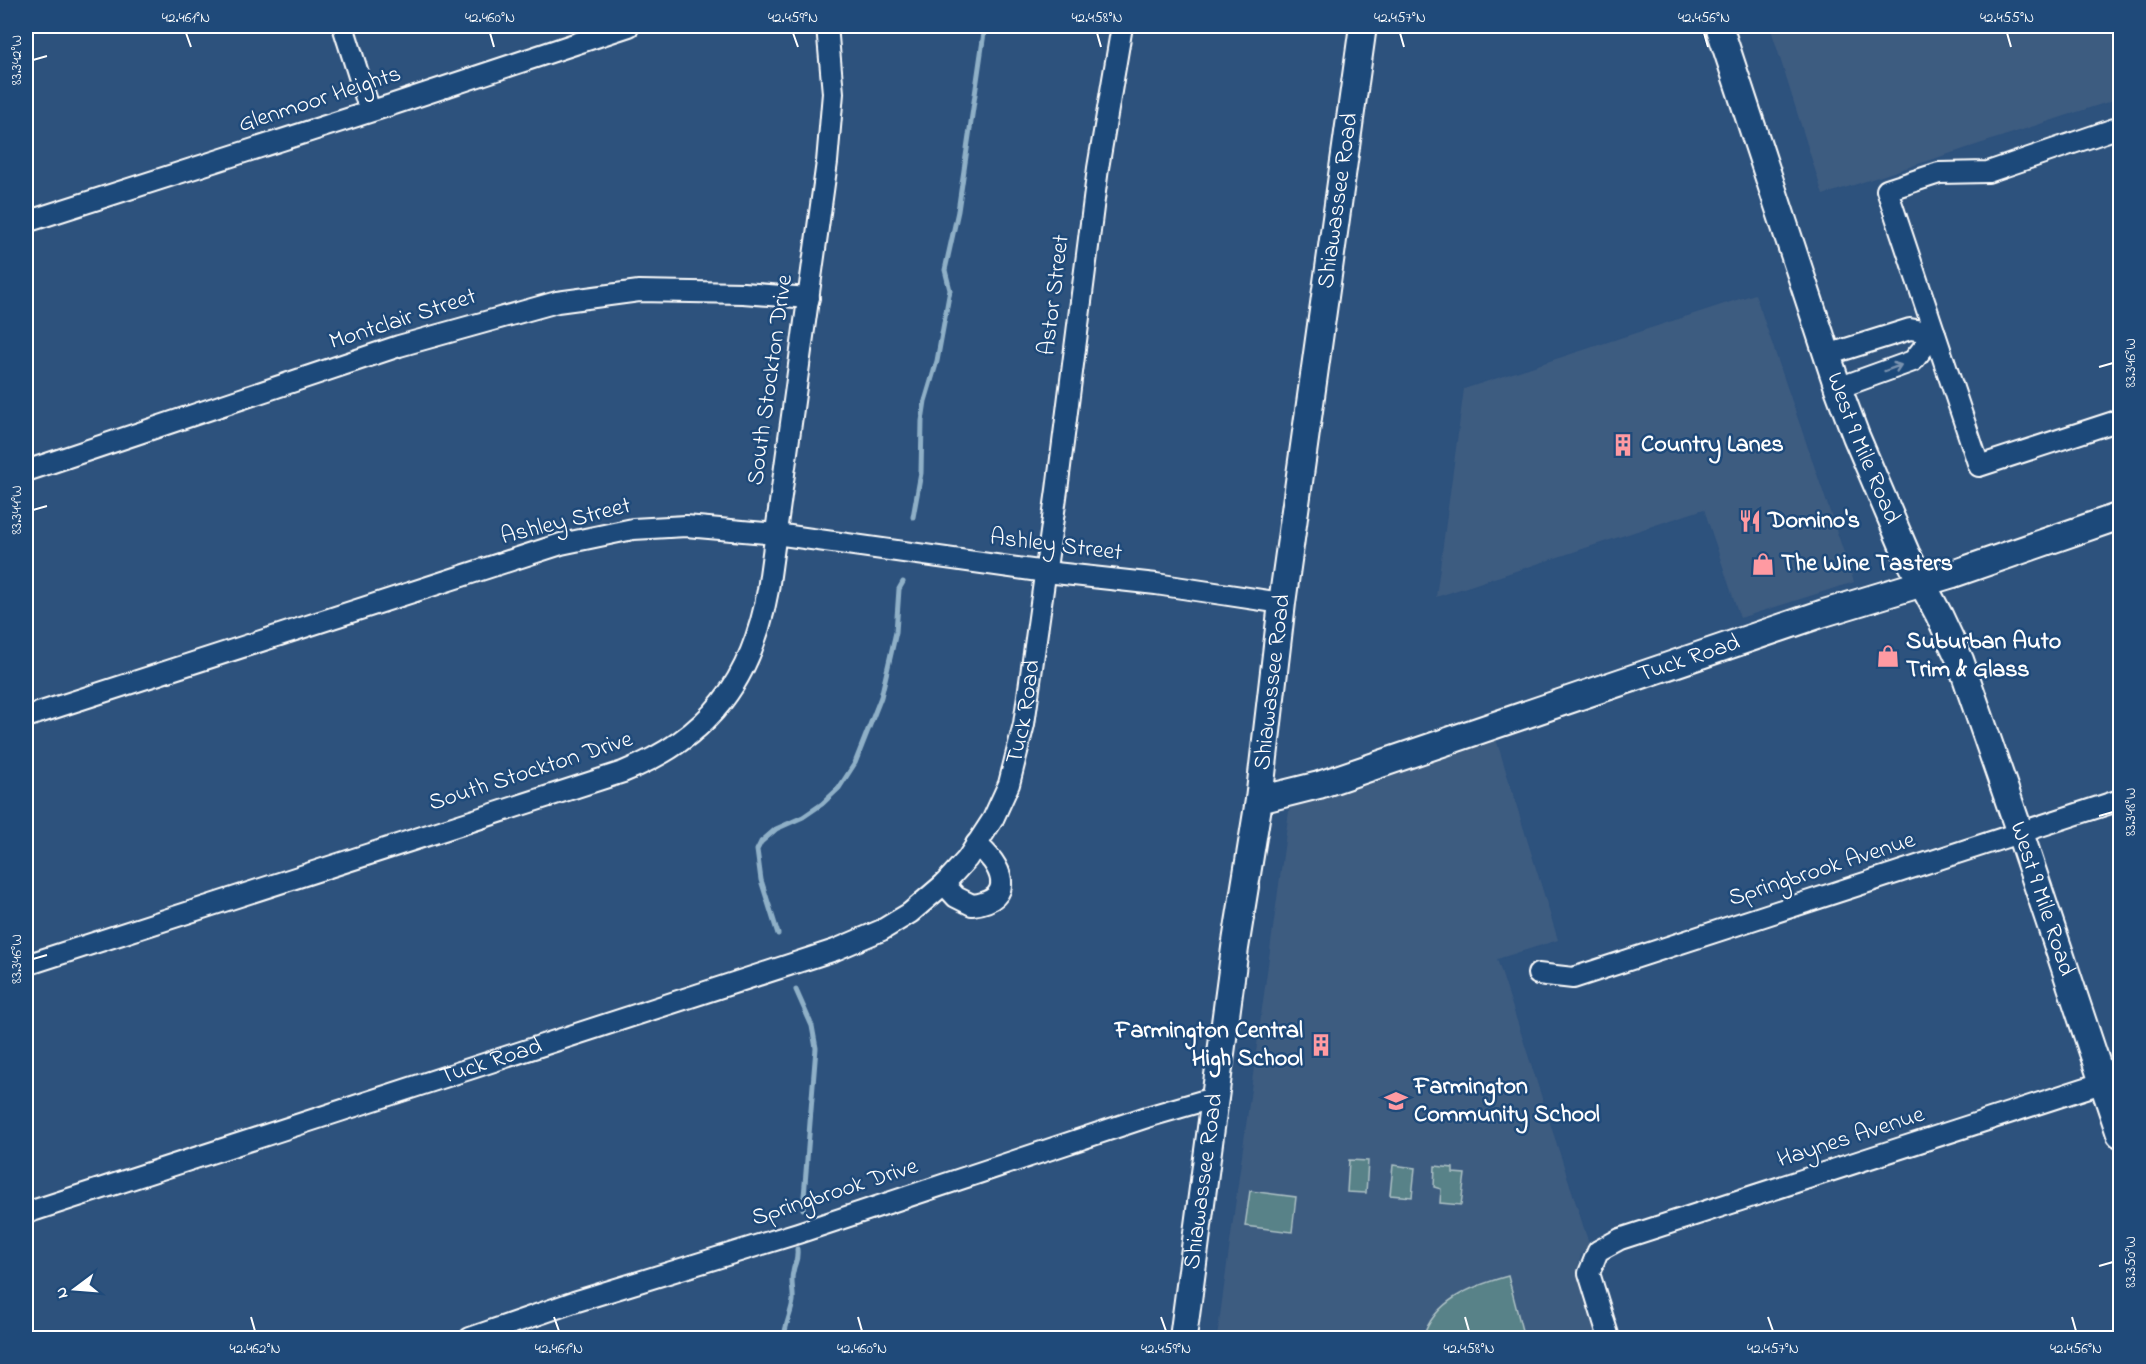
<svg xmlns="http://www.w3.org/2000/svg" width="2146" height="1364" viewBox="0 0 2146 1364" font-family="'Indie Flower',sans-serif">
<rect width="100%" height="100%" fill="#2d527d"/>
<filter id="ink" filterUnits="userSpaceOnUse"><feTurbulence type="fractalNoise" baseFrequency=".0167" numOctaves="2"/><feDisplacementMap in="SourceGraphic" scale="12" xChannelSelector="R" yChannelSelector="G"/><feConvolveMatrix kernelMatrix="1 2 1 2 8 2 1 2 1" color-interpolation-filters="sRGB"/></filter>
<g filter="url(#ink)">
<!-- built -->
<path fill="#3e5c80" d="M 1770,26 L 2120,26 L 2120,98 L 1823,195 Z
M 1755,294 L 1854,582 L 1740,618 L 1704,509 L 1436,597 L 1464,389 Z
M 1496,739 L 1558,940 L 1497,959 L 1589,1244 L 1581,1255 L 1577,1273 L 1598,1338 L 1217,1338 L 1290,804 Z"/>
<!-- green -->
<path fill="#598288" stroke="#acc0c4" stroke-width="1.5" d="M 1349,1160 L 1368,1161 L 1366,1193 L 1347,1192 Z
M 1393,1165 L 1415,1168 L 1412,1197 L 1390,1195 Z
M 1435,1166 L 1453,1168 L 1453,1173 L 1465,1174 L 1461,1205 L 1440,1203 L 1441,1189 L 1434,1187 Z
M 1250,1191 L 1296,1197 L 1292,1232 L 1245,1226 Z
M 1508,1276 L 1524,1338 L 1423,1338 C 1434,1300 1472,1286 1508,1276 Z"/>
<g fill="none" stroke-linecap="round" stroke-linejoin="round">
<!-- stream -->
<path stroke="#8fb0c7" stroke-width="5" d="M 913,517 L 921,473 L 922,421 L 925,401 L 937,361 L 950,290 L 945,270 L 958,211 L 985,26
M 778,934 L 761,880 L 757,850 L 761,842 L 776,829 L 803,817 L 822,804 L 839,788 L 855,763 L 881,697 L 896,632 L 899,589 L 903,582
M 796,990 L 812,1026 L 816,1048 L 803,1209
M 784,1338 C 785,1325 791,1314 793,1301 C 794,1291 790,1281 793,1272 C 795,1260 798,1263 797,1249"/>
<!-- minor casing -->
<g stroke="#fff" stroke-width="24">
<g id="minor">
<path d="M 343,26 L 370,111"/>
<path d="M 2120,127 L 1988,172 L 1939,173 L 1887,190 L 1979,466 L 2120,420"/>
<path d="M 26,222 L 394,104 L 629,26"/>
<path d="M 1827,355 L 1910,329 L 1935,333 L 1913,361 L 1838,388"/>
<path d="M 26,471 L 399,346 L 557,302 L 639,291 L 743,293 L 809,298"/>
<path d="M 26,717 L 561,544 L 633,529 L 686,526 L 776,534 L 1046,572 L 1156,584 L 1282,603"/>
<path d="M 944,884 L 956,897 L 972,905 C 1018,900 1002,864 976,844"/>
<path d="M 26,965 L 623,772 C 709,738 752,680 768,590 L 827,162 L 833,93 L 827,26"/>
<path d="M 1538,974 L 1573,978 L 2120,800"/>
<path id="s1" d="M 26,1213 L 835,950 L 882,930 L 910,913 L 944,884 L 967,859 L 993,819 L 1009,784 L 1024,724 L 1057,490 L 1098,168 L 1122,26"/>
<path d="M 470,1338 L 574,1302 L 798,1233 L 1147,1117 L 1216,1097"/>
<path d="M 1609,1338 L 1589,1273 L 1598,1251 L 1620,1239 L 2120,1077"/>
</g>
</g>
<!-- tertiary casing -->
<g stroke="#fff" stroke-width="30">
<g id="tertiary">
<path id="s2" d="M 1719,26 L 1838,388 L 1856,436 L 1906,553 L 1939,615 L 1960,660 L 2020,833 L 2120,1134"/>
<path id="s3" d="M 1259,800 L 1319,785 L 1824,613 L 1953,574 L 2120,516"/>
<path id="s4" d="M 1183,1338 L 1235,948 L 1259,800 L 1282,603 L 1363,26"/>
</g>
</g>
<!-- minor -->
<use href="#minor" stroke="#1f4a7a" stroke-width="20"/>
<!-- tertiary -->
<use href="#tertiary" stroke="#1f4a7a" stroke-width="26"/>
</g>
<!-- one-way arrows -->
<defs><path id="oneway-shaft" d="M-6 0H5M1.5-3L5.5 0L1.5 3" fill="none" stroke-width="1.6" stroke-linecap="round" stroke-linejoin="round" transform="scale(1.5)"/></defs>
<use stroke="#7992af" href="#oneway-shaft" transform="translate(1893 368) rotate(-20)"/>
</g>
<!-- ticks -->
<path fill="none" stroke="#fff" stroke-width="2" d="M 186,33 L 191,47M 490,33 L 494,47M 793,33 L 798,47M 1097,33 L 1101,47M 1400,33 L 1404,47M 1704,33 L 1708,47M 2007,33 L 2011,47M 33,60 L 47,56M 2099,367 L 2113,363M 33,510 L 47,506M 2099,816 L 2113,812M 33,959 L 47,955M 2099,1266 L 2113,1262M 251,1317 L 255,1331M 554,1317 L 559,1331M 858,1317 L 862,1331M 1161,1317 L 1166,1331M 1465,1317 L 1469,1331M 1768,1317 L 1773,1331M 2072,1317 L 2076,1331"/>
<!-- icons -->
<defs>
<g id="building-bare" transform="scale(1.8)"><path d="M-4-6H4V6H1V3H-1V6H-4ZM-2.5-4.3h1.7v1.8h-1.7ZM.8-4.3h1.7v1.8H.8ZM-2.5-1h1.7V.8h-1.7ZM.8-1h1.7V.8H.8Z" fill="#ff9aa2" stroke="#1f4a7a" stroke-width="2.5" paint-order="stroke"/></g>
<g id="restaurant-bare" transform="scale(1.8)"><path d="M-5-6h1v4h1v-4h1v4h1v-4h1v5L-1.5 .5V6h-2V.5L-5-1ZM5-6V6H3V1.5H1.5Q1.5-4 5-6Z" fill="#ff9aa2" stroke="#1f4a7a" stroke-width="2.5" paint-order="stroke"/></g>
<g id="shop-bare" transform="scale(1.8)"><path d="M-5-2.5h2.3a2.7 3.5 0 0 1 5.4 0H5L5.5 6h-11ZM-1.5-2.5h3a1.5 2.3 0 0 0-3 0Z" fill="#ff9aa2" stroke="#1f4a7a" stroke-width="2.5" paint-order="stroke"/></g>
<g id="school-bare" transform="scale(1.8)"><path d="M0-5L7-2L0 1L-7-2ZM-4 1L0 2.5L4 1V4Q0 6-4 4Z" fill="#ff9aa2" stroke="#1f4a7a" stroke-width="2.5" paint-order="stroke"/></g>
</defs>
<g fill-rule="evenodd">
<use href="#building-bare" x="1623" y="445"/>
<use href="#restaurant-bare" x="1750" y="521"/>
<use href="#shop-bare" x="1763" y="564"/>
<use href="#shop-bare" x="1888" y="656"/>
<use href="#building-bare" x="1321" y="1045"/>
<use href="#school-bare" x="1396" y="1101"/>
</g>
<g text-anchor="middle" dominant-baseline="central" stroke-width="5" stroke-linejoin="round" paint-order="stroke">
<!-- street labels -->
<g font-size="24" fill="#fff" stroke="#1f4a7a">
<text transform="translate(320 100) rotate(-18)">Glenmoor Heights</text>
<text stroke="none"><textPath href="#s4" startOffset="1148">Shiawassee Road</textPath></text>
<text transform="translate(1055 295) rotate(-83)">Astor Street</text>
<text transform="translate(403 320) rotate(-18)">Montclair Street</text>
<text transform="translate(771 380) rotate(-82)">South Stockton Drive</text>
<text stroke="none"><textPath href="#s2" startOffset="446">West 9 Mile Road</textPath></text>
<text transform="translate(566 522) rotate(-14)">Ashley Street</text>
<text transform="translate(1056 546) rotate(7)">Ashley Street</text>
<text stroke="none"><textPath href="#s3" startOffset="453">Tuck Road</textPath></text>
<text stroke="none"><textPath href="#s4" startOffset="662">Shiawassee Road</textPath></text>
<text stroke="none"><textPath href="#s1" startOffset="1173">Tuck Road</textPath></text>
<text transform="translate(531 772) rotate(-18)">South Stockton Drive</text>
<text transform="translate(1822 870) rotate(-18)">Springbrook Avenue</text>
<text stroke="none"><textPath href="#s2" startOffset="932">West 9 Mile Road</textPath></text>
<text stroke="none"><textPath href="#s1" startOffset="489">Tuck Road</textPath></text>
<text transform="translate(1851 1138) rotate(-18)">Haynes Avenue</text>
<text stroke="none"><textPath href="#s4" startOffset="158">Shiawassee Road</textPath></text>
<text transform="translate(835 1193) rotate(-18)">Springbrook Drive</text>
</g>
<!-- poi labels -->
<g font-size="24" font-weight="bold" fill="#fff" stroke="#1f4a7a" text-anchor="start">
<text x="1641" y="445">Country Lanes</text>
<text x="1768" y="521">Domino's</text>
<text x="1781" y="564">The Wine Tasters</text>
<text x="1906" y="642">Suburban Auto<tspan x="1906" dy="28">Trim &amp; Glass</tspan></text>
<text x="1303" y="1031" text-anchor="end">Farmington Central<tspan x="1303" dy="28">High School</tspan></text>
<text x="1414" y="1087">Farmington<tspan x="1414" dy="28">Community School</tspan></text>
</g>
</g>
<!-- margin -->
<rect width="2146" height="1364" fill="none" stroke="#1f4a7a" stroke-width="66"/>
<!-- north arrow -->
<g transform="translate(75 1289) rotate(254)" stroke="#1f4a7a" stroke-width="4.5" paint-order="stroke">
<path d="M0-4.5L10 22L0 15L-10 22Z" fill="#ffffff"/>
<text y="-9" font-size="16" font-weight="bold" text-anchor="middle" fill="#ffffff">N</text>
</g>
<rect x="33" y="33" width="2080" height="1298" fill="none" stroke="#fff" stroke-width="2"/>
<g font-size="15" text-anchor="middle" fill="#fff">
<text x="186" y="22">42.461°N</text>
<text x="490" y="22">42.460°N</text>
<text x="793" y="22">42.459°N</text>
<text x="1097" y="22">42.458°N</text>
<text x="1400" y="22">42.457°N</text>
<text x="1704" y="22">42.456°N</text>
<text x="2007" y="22">42.455°N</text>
<text transform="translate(16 60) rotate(-90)" y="5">83.342°W</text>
<text transform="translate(2130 363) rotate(-90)" y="5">83.346°W</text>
<text transform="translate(16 510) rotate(-90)" y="5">83.344°W</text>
<text transform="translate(2130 812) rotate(-90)" y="5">83.348°W</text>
<text transform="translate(16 959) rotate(-90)" y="5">83.346°W</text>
<text transform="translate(2130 1262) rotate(-90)" y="5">83.350°W</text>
<text x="255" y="1353">42.462°N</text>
<text x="559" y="1353">42.461°N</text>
<text x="862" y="1353">42.460°N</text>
<text x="1166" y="1353">42.459°N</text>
<text x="1469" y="1353">42.458°N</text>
<text x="1773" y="1353">42.457°N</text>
<text x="2076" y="1353">42.456°N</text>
</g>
</svg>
